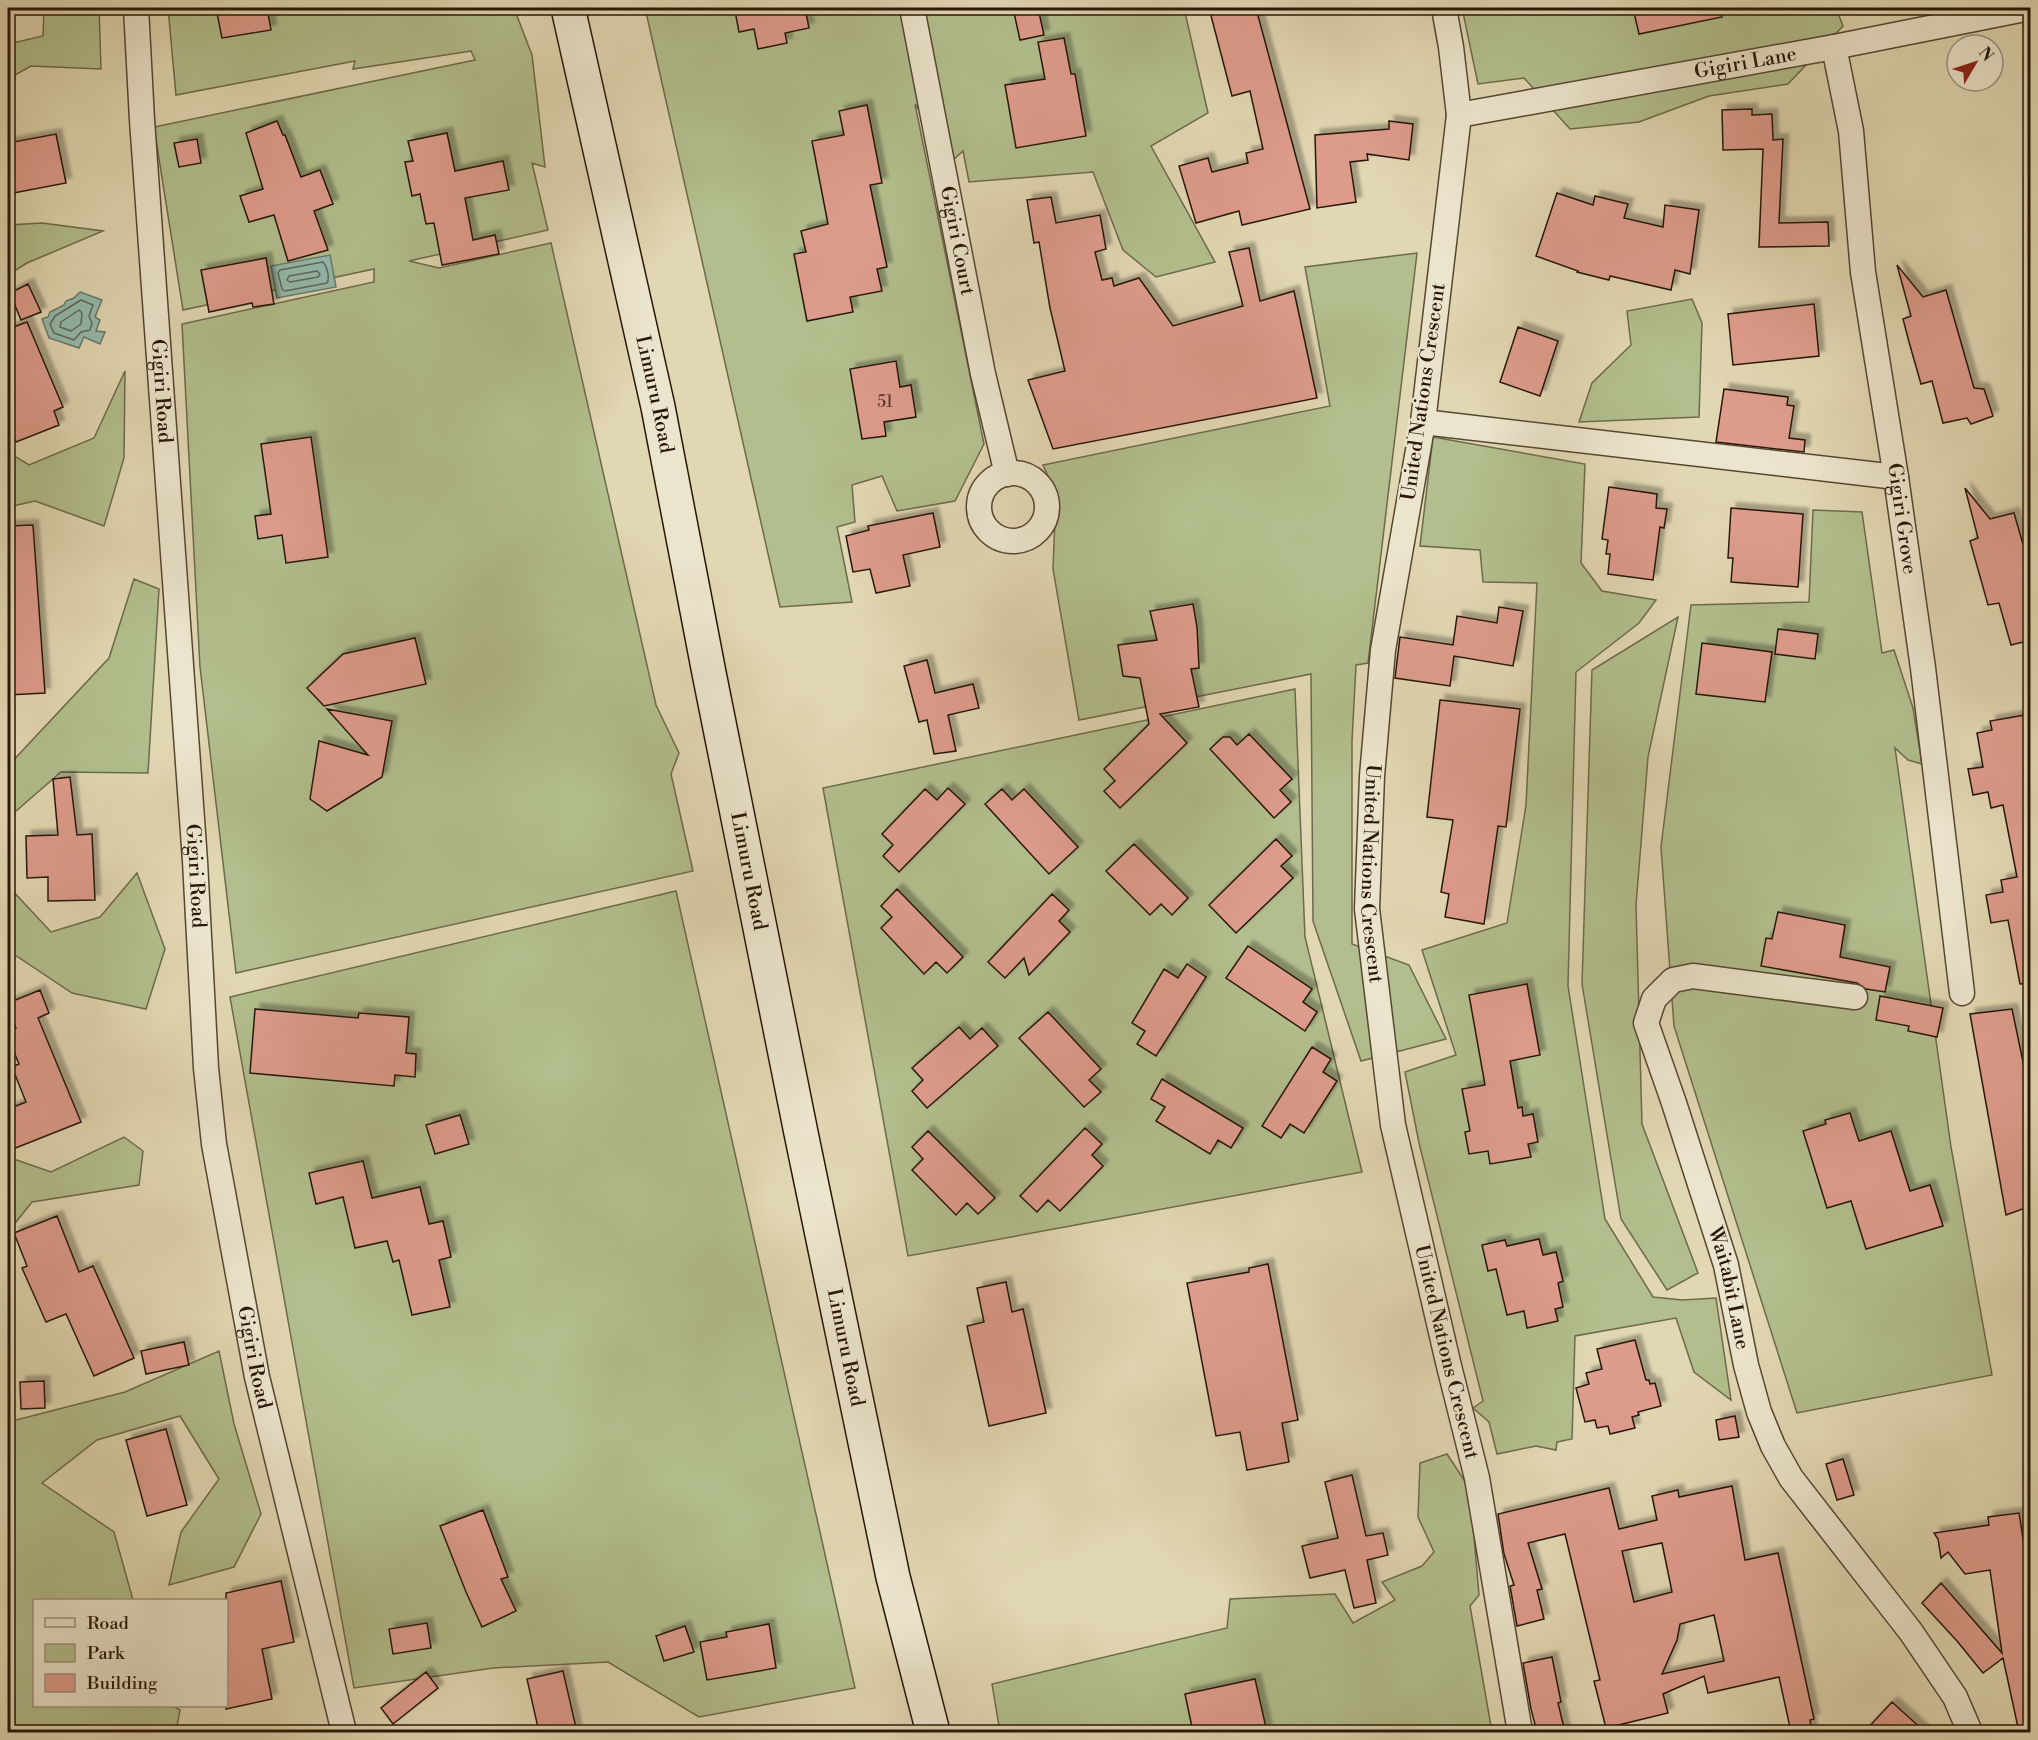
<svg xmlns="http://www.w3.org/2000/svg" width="2038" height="1740" viewBox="0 0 2038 1740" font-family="'Libre Bodoni',serif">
<defs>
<filter id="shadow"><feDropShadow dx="5.5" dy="-5.5" stdDeviation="1.5" flood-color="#0004"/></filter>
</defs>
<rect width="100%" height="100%" fill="#e1d7b2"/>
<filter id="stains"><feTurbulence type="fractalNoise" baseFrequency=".00333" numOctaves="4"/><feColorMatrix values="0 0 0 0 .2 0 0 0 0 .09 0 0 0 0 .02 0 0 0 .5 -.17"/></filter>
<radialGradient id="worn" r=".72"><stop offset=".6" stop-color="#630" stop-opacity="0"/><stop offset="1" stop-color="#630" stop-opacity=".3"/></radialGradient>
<!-- green -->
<path fill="#b2be8d" stroke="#6d6a4a" stroke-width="1.5" d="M 44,8 L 99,8 L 101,69 L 31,66 L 8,79 L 8,44 L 43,36 Z
M 168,8 L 514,8 L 532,55 L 545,167 L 532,163 L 548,230 L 409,261 L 439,268 L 551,243 L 656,705 L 679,753 L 671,774 L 693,871 L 236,973 L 200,667 L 182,324 L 374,282 L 374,269 L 183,310 L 154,127 L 475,60 L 471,51 L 353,69 L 355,61 L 176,95 Z
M 666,8 L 1184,8 L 1208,113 L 1151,146 L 1215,262 L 1156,277 L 1123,250 L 1093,172 L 969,182 L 963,151 L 952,161 L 915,104 L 984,444 L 955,501 L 897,511 L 882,476 L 852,485 L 855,522 L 837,527 L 852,602 L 780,607 L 646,12 Z
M 1462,8 L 1836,8 L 1843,26 L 1788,84 L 1709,96 L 1639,122 L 1570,129 L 1524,78 L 1478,84 Z
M 42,223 L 103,231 L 27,263 L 8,275 L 8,225 Z
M 1417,253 L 1368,663 L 1356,665 L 1352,741 L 1352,944 L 1409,965 L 1446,1039 L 1361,1061 L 1313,921 L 1311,674 L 1079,720 L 1053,569 L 1056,494 L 1043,465 L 1330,406 L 1305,267 Z
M 1692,299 L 1702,323 L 1699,417 L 1579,422 L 1592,383 L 1631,345 L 1627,311 Z
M 125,371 L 124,458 L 104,526 L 35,501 L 8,507 L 8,452 L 29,465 L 94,438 Z
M 1433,437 L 1585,464 L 1581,563 L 1602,591 L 1656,600 L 1639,623 L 1576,672 L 1568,986 L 1605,1219 L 1653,1297 L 1682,1300 L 1716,1298 L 1731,1400 L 1694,1372 L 1676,1318 L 1575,1336 L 1572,1439 L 1557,1442 L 1556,1450 L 1536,1446 L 1497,1454 L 1489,1422 L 1473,1408 L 1483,1401 L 1419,1143 L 1405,1072 L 1456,1055 L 1422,950 L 1507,923 L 1526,805 L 1537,583 L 1483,582 L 1480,550 L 1420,546 Z
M 1813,510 L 1862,512 L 1882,653 L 1894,650 L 1913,708 L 1922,764 L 1908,760 L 1895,748 L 1951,1147 L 1992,1375 L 1797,1413 L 1674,1026 L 1661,847 L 1691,605 L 1809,602 Z
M 134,579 L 159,589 L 148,773 L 61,772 L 8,818 L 8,831 L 8,766 L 109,658 Z
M 1678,617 L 1648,757 L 1636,905 L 1642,1124 L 1698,1273 L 1667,1290 L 1621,1219 L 1582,984 L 1592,670 Z
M 1295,689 L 1305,937 L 1362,1172 L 908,1256 L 823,788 Z
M 137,873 L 165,949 L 146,1009 L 72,993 L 9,951 L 8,955 L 8,886 L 51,932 L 100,917 Z
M 676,891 L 855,1688 L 699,1717 L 608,1662 L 493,1668 L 354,1688 L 230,997 Z
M 124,1137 L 143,1151 L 139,1185 L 32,1202 L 8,1232 L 8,1157 L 51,1172 Z
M 219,1351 L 234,1424 L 261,1514 L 234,1567 L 169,1585 L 181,1532 L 219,1479 L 180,1416 L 97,1440 L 42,1483 L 114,1532 L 133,1600 L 34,1600 L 34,1706 L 173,1706 L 180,1710 L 176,1732 L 8,1732 L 8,1422 L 125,1392 Z
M 1447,1454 L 1470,1489 L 1479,1595 L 1470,1606 L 1492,1732 L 1000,1732 L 992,1684 L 1227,1628 L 1230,1599 L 1335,1594 L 1353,1623 L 1395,1600 L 1382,1582 L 1422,1566 L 1434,1552 L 1418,1517 L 1420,1463 Z"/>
<!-- water -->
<path fill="#94baad" stroke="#69796b" stroke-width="1.5" d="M 330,255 L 336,287 L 277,298 L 271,266 Z
M 80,292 L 102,300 L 95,317 L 100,320 L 96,331 L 105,332 L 100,344 L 84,337 L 79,348 L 49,338 L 42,319 L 48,317 L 50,312 L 64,305 L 66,301 L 74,298 Z"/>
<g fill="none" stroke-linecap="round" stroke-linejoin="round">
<!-- shore -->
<path stroke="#5e685a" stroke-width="1.5" d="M 323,262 C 327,266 330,278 327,283 L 285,291 L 282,289 L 278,273 L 280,270 Z
M 317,271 L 320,274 L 318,277 L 290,282 L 287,280 L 289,276 Z
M 81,300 L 93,305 L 89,316 L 92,323 L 90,330 L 81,332 L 74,340 L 54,333 L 50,324 L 55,316 Z
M 79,310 L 82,313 L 81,324 L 71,331 L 60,327 L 61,322 Z"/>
</g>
<!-- building -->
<path fill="#de9c8c" stroke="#281708" stroke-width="1.5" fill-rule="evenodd" filter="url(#shadow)" d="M 216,8 L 267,8 L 271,30 L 222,38 Z
M 753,8 L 805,8 L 809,28 L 785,33 L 787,43 L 758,49 L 754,29 L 739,32 L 735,11 Z
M 1013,8 L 1038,8 L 1044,35 L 1020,40 Z
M 1209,8 L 1256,8 L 1310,209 L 1242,225 L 1239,211 L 1196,223 L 1179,166 L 1208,158 L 1212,172 L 1248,163 L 1246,153 L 1263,149 L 1250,91 L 1232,96 Z
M 1633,8 L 1721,8 L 1722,17 L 1639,34 Z
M 1064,38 L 1071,74 L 1075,74 L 1086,136 L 1016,148 L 1005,85 L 1045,79 L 1038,42 Z
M 867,105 L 882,183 L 870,185 L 887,267 L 877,269 L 882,291 L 850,297 L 853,312 L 807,321 L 794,254 L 806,252 L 801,231 L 828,224 L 812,141 L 844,135 L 839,111 Z
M 1752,109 L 1752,115 L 1772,114 L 1773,140 L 1783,139 L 1779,223 L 1828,222 L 1829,246 L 1759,247 L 1763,149 L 1723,150 L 1722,110 Z
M 277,121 L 283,135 L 285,135 L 301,177 L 320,170 L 333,204 L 314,211 L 328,250 L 288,261 L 274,215 L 249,222 L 240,196 L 263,189 L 246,133 Z
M 1389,121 L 1413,124 L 1409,160 L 1367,154 L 1368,160 L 1350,162 L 1356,202 L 1317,208 L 1315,135 L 1389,129 Z
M 447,133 L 455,171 L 503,161 L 509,190 L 465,198 L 473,240 L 495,235 L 499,254 L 442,265 L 434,223 L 426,224 L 420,194 L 412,196 L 405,162 L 413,161 L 408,141 Z
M 56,134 L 66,183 L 8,194 L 8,143 Z
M 197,139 L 201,163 L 179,167 L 174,143 Z
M 1557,193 L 1593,205 L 1595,196 L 1628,204 L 1624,218 L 1663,227 L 1665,205 L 1699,210 L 1690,274 L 1675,270 L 1671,290 L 1610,276 L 1609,280 L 1577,272 L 1578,271 L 1536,256 Z
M 1051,197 L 1056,223 L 1100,215 L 1106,249 L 1095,252 L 1102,280 L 1112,278 L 1114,286 L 1139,278 L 1173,326 L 1243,306 L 1229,252 L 1249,248 L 1260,301 L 1294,291 L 1317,398 L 1053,449 L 1028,380 L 1065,371 L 1050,308 L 1039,242 L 1034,243 L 1027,200 Z
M 266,258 L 274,304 L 253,307 L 252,303 L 209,312 L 201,270 Z
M 1897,265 L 1923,297 L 1946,290 L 1974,388 L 1984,389 L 1993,416 L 1971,424 L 1967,418 L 1943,423 L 1932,381 L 1921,384 L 1909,342 L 1903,319 L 1911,316 Z
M 28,284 L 41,312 L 21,320 L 10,293 Z
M 1814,304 L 1819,356 L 1733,365 L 1728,314 Z
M 27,322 L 63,407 L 54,411 L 59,425 L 16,442 L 8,422 L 8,329 Z
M 1518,327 L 1558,341 L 1540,396 L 1500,382 Z
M 896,361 L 900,387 L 911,385 L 916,417 L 884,422 L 886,436 L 862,439 L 850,369 Z
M 1724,389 L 1788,397 L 1787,405 L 1794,406 L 1789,438 L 1805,440 L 1804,452 L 1716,442 Z
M 311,437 L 328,557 L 286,563 L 282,535 L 258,539 L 255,516 L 271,514 L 261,444 Z
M 1609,487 L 1657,494 L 1656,508 L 1667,509 L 1664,528 L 1660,527 L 1653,580 L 1608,574 L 1610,554 L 1606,554 L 1608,540 L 1602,539 Z
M 1965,488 L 1990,519 L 2014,513 L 2031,572 L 2031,640 L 2011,645 L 1999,603 L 1988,605 L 1970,541 L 1978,538 Z
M 1731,508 L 1803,514 L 1798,587 L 1731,582 L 1733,558 L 1728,558 Z
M 933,513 L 940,547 L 903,555 L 910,586 L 876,593 L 870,569 L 853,572 L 846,536 L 869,530 L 868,526 Z
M 33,525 L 45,693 L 8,695 L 8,526 Z
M 1193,604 L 1197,627 L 1199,668 L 1191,669 L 1199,707 L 1160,714 L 1187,743 L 1120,808 L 1104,791 L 1115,781 L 1104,769 L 1149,724 L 1140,678 L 1123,676 L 1118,645 L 1157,640 L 1150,611 Z
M 1499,607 L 1523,611 L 1513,666 L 1454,656 L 1450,686 L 1395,678 L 1400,637 L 1453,645 L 1457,616 L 1497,623 Z
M 1778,629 L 1818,634 L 1815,659 L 1775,654 Z
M 415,638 L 426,684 L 324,706 L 307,688 L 343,654 Z
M 1702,643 L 1772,652 L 1765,702 L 1696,694 Z
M 927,660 L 935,693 L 973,684 L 979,708 L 948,715 L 956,751 L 934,754 L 927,720 L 919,722 L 904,666 Z
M 1440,700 L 1520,709 L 1506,827 L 1498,826 L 1484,924 L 1445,917 L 1449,894 L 1441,892 L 1453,820 L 1427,817 Z
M 327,709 L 392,721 L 382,777 L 327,811 L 310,799 L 319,741 L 368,755 Z
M 2031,714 L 2031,983 L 2020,984 L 2008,920 L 1991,923 L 1986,895 L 2003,892 L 2001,880 L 2017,877 L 2003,805 L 1991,808 L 1988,792 L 1973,795 L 1968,769 L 1983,767 L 1977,733 L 1992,730 L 1990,721 Z
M 1249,734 L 1292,779 L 1280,790 L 1291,802 L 1274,818 L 1210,749 L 1223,737 L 1230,737 L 1237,745 Z
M 70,777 L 77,835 L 92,834 L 95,900 L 48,901 L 48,877 L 27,878 L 26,836 L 58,835 L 53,779 Z
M 948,788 L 965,804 L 899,872 L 883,856 L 893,845 L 882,834 L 925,789 L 937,800 Z
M 1002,789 L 1012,800 L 1024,789 L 1078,847 L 1049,874 L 985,804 Z
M 1276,839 L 1292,856 L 1281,866 L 1293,878 L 1236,933 L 1209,905 Z
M 1134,844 L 1188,898 L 1172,915 L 1161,904 L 1150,915 L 1106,871 Z
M 897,889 L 963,957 L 947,973 L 936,962 L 924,974 L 881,928 L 892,917 L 881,906 Z
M 1052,894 L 1069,910 L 1059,921 L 1070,932 L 1029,975 L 1024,958 L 1005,978 L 988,962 Z
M 1778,912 L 1845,925 L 1840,957 L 1890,967 L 1885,992 L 1866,989 L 1857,983 L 1761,966 L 1766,938 L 1772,939 Z
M 1248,946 L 1312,989 L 1303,1002 L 1317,1012 L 1305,1031 L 1226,978 Z
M 1187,964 L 1206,977 L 1156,1056 L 1137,1044 L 1145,1031 L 1132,1023 L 1164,969 L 1178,978 Z
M 1527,984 L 1540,1055 L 1510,1061 L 1518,1108 L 1522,1107 L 1523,1116 L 1533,1114 L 1538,1142 L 1528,1144 L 1531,1157 L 1490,1164 L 1488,1151 L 1469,1154 L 1465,1132 L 1470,1131 L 1462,1089 L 1485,1085 L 1469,995 Z
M 40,990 L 49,1013 L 38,1018 L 81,1122 L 13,1149 L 8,1135 L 8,1109 L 26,1102 L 12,1067 L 19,1064 L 8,1037 L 8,1032 L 16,1028 L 8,1009 L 8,1003 Z
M 1880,996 L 1943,1008 L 1937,1037 L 1908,1031 L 1909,1026 L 1876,1020 Z
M 255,1009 L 358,1018 L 359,1013 L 409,1017 L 406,1053 L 416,1054 L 415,1077 L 395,1075 L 394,1086 L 250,1073 Z
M 2012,1009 L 2031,1100 L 2031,1206 L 2006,1215 L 1970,1014 Z
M 1048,1012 L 1101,1069 L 1089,1080 L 1101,1092 L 1084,1107 L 1019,1038 Z
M 959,1027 L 970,1039 L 982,1028 L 998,1046 L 927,1108 L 912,1091 L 923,1080 L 912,1068 Z
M 1312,1047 L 1331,1059 L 1323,1072 L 1337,1081 L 1304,1133 L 1290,1124 L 1281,1138 L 1262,1126 Z
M 1162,1079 L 1243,1128 L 1231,1148 L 1218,1140 L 1210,1154 L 1156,1121 L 1165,1107 L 1151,1099 Z
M 1850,1113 L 1859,1141 L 1891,1131 L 1910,1191 L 1930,1185 L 1943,1226 L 1866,1249 L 1851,1201 L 1827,1208 L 1803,1131 L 1826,1124 L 1825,1120 Z
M 460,1115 L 469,1144 L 435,1154 L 426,1125 Z
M 1085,1128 L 1102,1144 L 1092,1155 L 1103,1166 L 1060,1211 L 1048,1200 L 1037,1212 L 1020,1196 Z
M 928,1131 L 995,1198 L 978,1214 L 967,1203 L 956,1215 L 912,1170 L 923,1159 L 912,1147 Z
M 363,1161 L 372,1198 L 420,1187 L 429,1224 L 443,1221 L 451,1257 L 439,1260 L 450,1307 L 412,1315 L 399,1260 L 393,1262 L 387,1241 L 355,1248 L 343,1197 L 316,1204 L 309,1173 Z
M 57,1216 L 79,1272 L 93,1266 L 134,1358 L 94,1376 L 66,1314 L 46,1322 L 22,1268 L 27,1266 L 14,1233 Z
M 1539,1239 L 1543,1255 L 1556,1252 L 1563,1281 L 1558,1283 L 1563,1307 L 1555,1309 L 1558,1321 L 1527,1328 L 1524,1311 L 1507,1315 L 1496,1269 L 1488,1271 L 1482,1245 L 1505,1240 L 1507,1246 Z
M 1268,1264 L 1298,1420 L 1282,1423 L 1289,1462 L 1247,1470 L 1240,1432 L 1216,1436 L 1187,1283 L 1249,1272 L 1249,1268 Z
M 1006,1282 L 1012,1312 L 1023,1309 L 1046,1413 L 989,1426 L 967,1326 L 984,1322 L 977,1288 Z
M 1635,1340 L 1646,1380 L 1649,1380 L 1650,1384 L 1655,1383 L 1661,1406 L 1638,1412 L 1639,1415 L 1632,1417 L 1635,1428 L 1610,1434 L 1608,1426 L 1597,1428 L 1595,1420 L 1585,1422 L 1576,1388 L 1589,1384 L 1586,1373 L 1602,1369 L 1597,1349 Z
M 184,1342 L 189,1365 L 146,1374 L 141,1351 Z
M 44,1381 L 45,1408 L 21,1409 L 20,1382 Z
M 1735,1416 L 1739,1437 L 1719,1440 L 1716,1420 Z
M 166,1429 L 187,1505 L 147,1516 L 126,1440 Z
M 1843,1459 L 1854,1495 L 1837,1500 L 1826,1464 Z
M 1352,1475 L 1366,1536 L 1383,1533 L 1388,1555 L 1367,1560 L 1376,1603 L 1354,1608 L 1345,1570 L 1310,1578 L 1302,1546 L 1338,1538 L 1325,1482 Z
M 1732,1486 L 1745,1560 L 1778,1553 L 1814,1719 L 1810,1720 L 1812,1732 L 1791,1732 L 1779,1677 L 1708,1693 L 1704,1676 L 1663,1694 L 1668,1713 L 1606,1728 L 1594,1681 L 1600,1680 L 1565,1534 L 1528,1543 L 1542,1589 L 1537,1590 L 1544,1619 L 1517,1626 L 1510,1586 L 1514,1585 L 1504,1554 L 1498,1514 L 1609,1488 L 1619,1529 L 1657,1520 L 1652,1496 L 1678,1490 L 1679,1497 ZM 1662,1543 L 1672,1592 L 1634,1602 L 1622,1551 ZM 1714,1615 L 1724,1661 L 1662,1674 L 1677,1640 L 1680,1624 Z
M 483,1510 L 508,1577 L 501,1579 L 516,1611 L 482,1627 L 466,1592 L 440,1526 Z
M 2019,1513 L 2031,1589 L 2031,1732 L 2019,1732 L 2003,1658 L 1983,1673 L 1957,1641 L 1922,1603 L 1941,1583 L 2002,1653 L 1990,1570 L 1965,1574 L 1948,1552 L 1941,1558 L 1938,1539 L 1934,1533 L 1989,1525 L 1988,1517 Z
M 281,1581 L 294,1642 L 262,1649 L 272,1699 L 226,1709 L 226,1593 Z
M 427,1623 L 431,1648 L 393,1654 L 389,1629 Z
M 769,1624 L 776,1668 L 707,1680 L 700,1642 L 727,1637 L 726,1632 Z
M 685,1626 L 694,1652 L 664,1661 L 656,1636 Z
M 1552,1657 L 1561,1702 L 1558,1703 L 1565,1732 L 1537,1732 L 1531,1709 L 1523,1663 Z
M 563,1671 L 577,1732 L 539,1732 L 527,1679 Z
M 426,1672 L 438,1688 L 393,1724 L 381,1708 Z
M 1255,1679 L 1267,1732 L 1193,1732 L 1185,1694 Z
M 1892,1702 L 1925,1732 L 1864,1732 Z"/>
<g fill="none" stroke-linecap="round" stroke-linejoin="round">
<!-- minor casing -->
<g stroke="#564732" stroke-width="27">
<g id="minor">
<path id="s1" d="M 136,8 L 142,120 L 195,861 L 206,1068 L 214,1144 L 257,1377 L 344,1732"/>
<path id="s2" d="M 912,8 L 983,374 L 1007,474"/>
<path id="s3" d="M 1444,8 L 1451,47 L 1459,115 L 1423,422 L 1383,650 L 1372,776 L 1367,909 L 1393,1125 L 1448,1362 L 1477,1478 L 1520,1732"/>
<path id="s4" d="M 1834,47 L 1851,131 L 1863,272 L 1896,477 L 1923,668 L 1962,993"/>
<path id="s5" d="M 1459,115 L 1834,47 L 2030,8"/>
<path d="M 1423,422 L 1896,477"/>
<circle cx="1013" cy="507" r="34"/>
<path id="s6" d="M 1855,997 L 1693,976 L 1673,980 L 1654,999 L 1646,1023 L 1674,1103 L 1726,1265 L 1746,1365 L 1759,1412 L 1773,1446 L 1791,1478 L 1911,1632 L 1955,1697 L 1970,1732"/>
</g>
</g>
<!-- secondary casing -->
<g stroke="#281708" stroke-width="36">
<g id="secondary">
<path id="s7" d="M 568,8 L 658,407 L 709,673 L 801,1133 L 893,1577 L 933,1732"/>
</g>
</g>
<!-- minor -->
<use href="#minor" stroke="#ece5cd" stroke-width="24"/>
<!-- secondary -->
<use href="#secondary" stroke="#ece5cd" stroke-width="33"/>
</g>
<g text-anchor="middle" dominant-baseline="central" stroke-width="4.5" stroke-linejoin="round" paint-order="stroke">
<!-- number labels -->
<g font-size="16" fill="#563829">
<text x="885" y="402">51</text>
</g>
<!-- street labels -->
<g font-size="20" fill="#281708" stroke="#ece5cd">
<text stroke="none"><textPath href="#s5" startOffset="291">Gigiri Lane</textPath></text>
<text stroke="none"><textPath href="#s2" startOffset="237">Gigiri Court</textPath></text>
<text stroke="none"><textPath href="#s1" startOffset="384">Gigiri Road</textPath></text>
<text transform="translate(1424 392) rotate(-82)">United Nations Crescent</text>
<text stroke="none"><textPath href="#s7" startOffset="396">Limuru Road</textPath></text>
<text stroke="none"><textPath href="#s4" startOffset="477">Gigiri Grove</textPath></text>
<text stroke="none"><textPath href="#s7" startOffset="882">Limuru Road</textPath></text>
<text stroke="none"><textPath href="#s3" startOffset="873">United Nations Crescent</textPath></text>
<text stroke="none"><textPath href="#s1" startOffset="870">Gigiri Road</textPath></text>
<text stroke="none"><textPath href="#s6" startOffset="514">Waitabit Lane</textPath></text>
<text stroke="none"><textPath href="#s7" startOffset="1368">Limuru Road</textPath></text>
<text stroke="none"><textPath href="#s3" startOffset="1359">United Nations Crescent</textPath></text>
<text stroke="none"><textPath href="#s1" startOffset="1356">Gigiri Road</textPath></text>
</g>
</g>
<!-- margin -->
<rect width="2038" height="1740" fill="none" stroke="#e1d7b2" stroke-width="30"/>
<rect x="9" y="9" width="2020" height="1722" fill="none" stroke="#281708" stroke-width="3"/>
<rect x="15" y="15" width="2008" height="1710" fill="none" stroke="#281708" stroke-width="1.5"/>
<!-- legend -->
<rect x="33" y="1599" width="195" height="108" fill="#ece5cd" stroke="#9e937e" stroke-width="1.5"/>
<rect x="45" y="1618" width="30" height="9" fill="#ece5cd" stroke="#9e937e" stroke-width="1.5"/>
<text x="87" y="1629" font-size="18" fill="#281708">Road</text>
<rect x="45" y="1644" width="30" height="18" fill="#b2be8d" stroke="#9e937e" stroke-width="1.5"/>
<text x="87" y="1659" font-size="18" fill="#281708">Park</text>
<rect x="45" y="1674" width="30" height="18" fill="#de9c8c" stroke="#9e937e" stroke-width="1.5"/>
<text x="87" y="1689" font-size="18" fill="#281708">Building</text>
<!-- north arrow -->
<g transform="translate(1975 63) rotate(51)"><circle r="28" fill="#ece5cd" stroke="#9e937e" stroke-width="1.5"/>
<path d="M0-4.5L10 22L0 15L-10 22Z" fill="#8f2418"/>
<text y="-9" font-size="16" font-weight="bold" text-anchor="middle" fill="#281708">N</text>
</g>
<rect width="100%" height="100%" filter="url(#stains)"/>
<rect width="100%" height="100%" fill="url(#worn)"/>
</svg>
